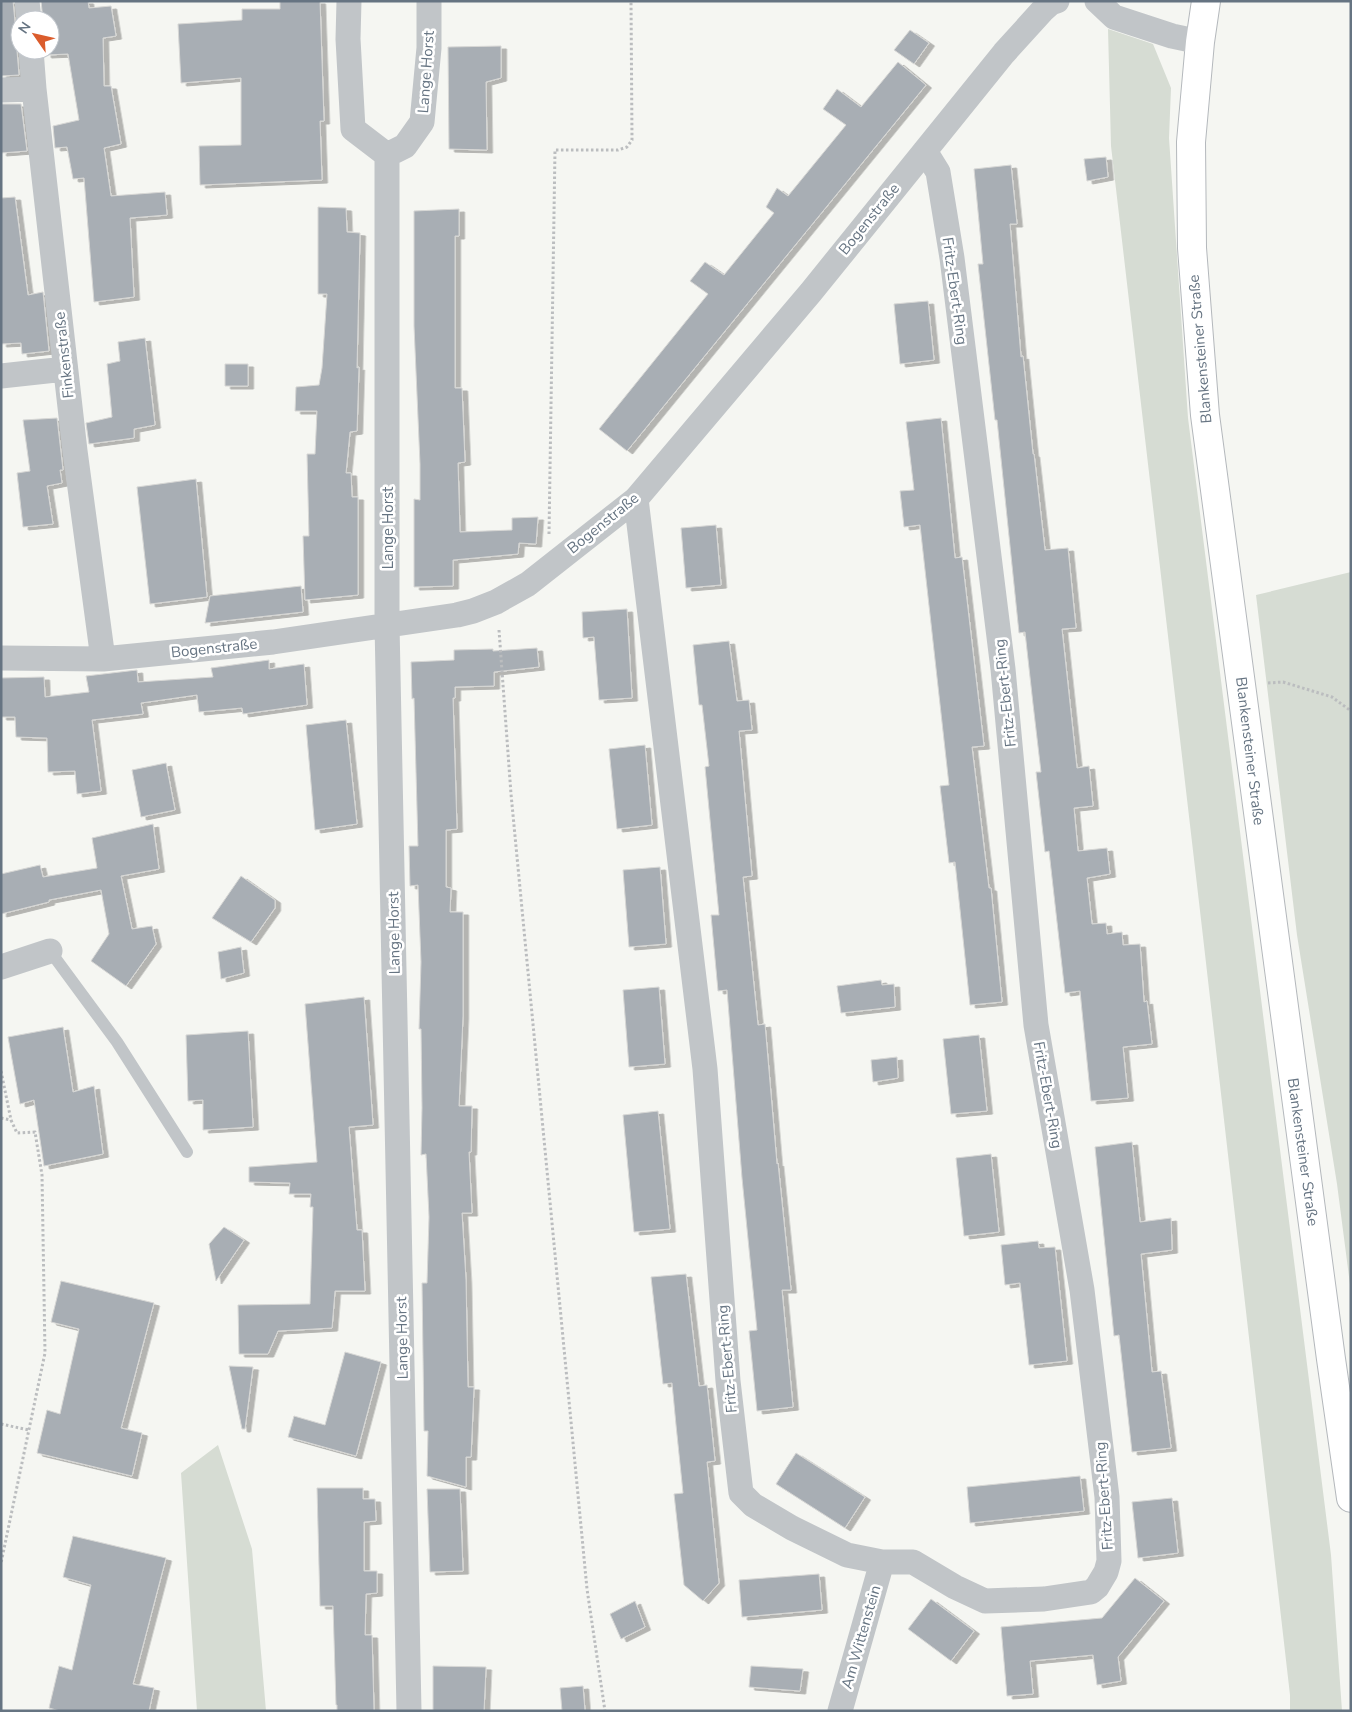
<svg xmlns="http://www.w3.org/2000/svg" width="1352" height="1712" viewBox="0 0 1352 1712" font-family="'Nunito Sans',sans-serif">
<defs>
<filter id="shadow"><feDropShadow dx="5.5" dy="3" stdDeviation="0" flood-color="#0004"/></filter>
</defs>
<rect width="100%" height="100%" fill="#f5f6f2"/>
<!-- green -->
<path fill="#d6dcd3" d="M 1108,29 L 1153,44 L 1171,88 L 1169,138 L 1188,418 L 1331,1555 L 1342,1711 L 1290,1711 L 1290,1695 L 1202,928 L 1111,146 Z
M 1351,572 L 1351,1292 L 1337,1184 L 1297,935 L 1256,595 Z
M 218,1445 L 252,1549 L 266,1711 L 197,1711 L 181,1473 Z"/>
<!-- building -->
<path fill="#a8aeb4" stroke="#d7d7d5" filter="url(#shadow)" d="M 1,1 L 13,1 L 15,22 L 20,31 L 20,41 L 17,51 L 19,75 L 1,76 Z
M 41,1 L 88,1 L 89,8 L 111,6 L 116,36 L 103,38 L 104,86 L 111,86 L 121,144 L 104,148 L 111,196 L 165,192 L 167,215 L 130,218 L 134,297 L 94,302 L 84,178 L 73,179 L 67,147 L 55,148 L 53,126 L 79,120 L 68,54 L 46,55 L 45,50 L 50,50 L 50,20 L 43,20 Z
M 280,1 L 320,1 L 324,121 L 320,121 L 322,180 L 200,185 L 199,146 L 241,145 L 241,78 L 181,83 L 178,24 L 242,20 L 242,9 L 280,9 Z
M 910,30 L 929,43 L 914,64 L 894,50 Z
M 501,46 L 501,78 L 486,82 L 487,150 L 449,149 L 448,47 Z
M 898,62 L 926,85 L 627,451 L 599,429 L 708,294 L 690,281 L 705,262 L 724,275 L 774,213 L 766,207 L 777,188 L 788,196 L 846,125 L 823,109 L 837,89 L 861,107 Z
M 1,104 L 21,104 L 27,151 L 1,153 Z
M 1106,157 L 1108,177 L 1087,181 L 1084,159 Z
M 1011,165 L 1017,224 L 1010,224 L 1021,357 L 1023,356 L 1033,454 L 1034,454 L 1045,550 L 1068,548 L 1076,628 L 1062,629 L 1077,768 L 1089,766 L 1093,806 L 1074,808 L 1078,851 L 1107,848 L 1110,874 L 1087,878 L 1092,924 L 1106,923 L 1107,934 L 1122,932 L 1123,945 L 1140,944 L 1144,1002 L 1147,1001 L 1152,1044 L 1123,1047 L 1128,1098 L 1091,1101 L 1080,991 L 1065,993 L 1049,851 L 1045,852 L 1036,772 L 1041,772 L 1033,704 L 1025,632 L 1019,633 L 997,420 L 995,420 L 978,264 L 983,264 L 974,169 Z
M 15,197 L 28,295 L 43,292 L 49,351 L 22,354 L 21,343 L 1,344 L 1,198 Z
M 318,207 L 346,208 L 347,232 L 360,233 L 357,368 L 359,367 L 357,431 L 350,432 L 346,473 L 351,473 L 352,497 L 358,497 L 358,595 L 305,600 L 303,536 L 309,536 L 307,454 L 315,454 L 317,411 L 295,411 L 296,387 L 319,385 L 322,368 L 327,294 L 318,294 Z
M 459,209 L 459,236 L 455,236 L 455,388 L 462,388 L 465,462 L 458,463 L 460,532 L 512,530 L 512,518 L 538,517 L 536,544 L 519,543 L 518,554 L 453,560 L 453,586 L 414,587 L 414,499 L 420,500 L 420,464 L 414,326 L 414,211 Z
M 928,301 L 934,360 L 900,364 L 894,304 Z
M 145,338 L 155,425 L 134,429 L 134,438 L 89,444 L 86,423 L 112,417 L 107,364 L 120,361 L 118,342 Z
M 225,364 L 248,364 L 248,386 L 225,386 Z
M 57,418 L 63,470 L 60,470 L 62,483 L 47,486 L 53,524 L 23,527 L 17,473 L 30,471 L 23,420 Z
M 941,418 L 955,558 L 962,557 L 984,746 L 972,747 L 989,888 L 991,888 L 1002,1002 L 970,1005 L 955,862 L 949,863 L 940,786 L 949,785 L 920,525 L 904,527 L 900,491 L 914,490 L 906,422 Z
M 196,479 L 207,597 L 150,604 L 137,487 Z
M 716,525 L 721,585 L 686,588 L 681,528 Z
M 301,586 L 303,612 L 205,623 L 210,596 Z
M 627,609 L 632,698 L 599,700 L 594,637 L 583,638 L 582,612 Z
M 729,641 L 737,701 L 749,700 L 752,730 L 739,731 L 752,876 L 743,877 L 758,1025 L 765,1024 L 777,1164 L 778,1163 L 791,1290 L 782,1290 L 793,1407 L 757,1411 L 749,1331 L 757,1330 L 742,1178 L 727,990 L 718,991 L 711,915 L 719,915 L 705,767 L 709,766 L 702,705 L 699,705 L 693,645 Z
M 537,648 L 539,667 L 494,672 L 494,686 L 455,687 L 455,698 L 453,698 L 457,829 L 446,830 L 446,887 L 451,888 L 450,912 L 463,912 L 463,1016 L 459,1106 L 472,1106 L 471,1152 L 469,1152 L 472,1213 L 462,1213 L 466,1280 L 468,1387 L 474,1387 L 471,1457 L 466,1457 L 466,1487 L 427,1476 L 428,1431 L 424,1431 L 422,1283 L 427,1283 L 429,1217 L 426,1154 L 421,1155 L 422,1108 L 421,1029 L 419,1029 L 421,962 L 418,885 L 410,886 L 409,846 L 418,846 L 414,698 L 412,699 L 411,662 L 454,660 L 454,650 L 493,649 L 493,651 Z
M 269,660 L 269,669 L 304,664 L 307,705 L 243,714 L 242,708 L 199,712 L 197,695 L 141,703 L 143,714 L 92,720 L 101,791 L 77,794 L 75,771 L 48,772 L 47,738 L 16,737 L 15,717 L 1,717 L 1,678 L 44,677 L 45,697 L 89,692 L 86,676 L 137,670 L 138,682 L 213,677 L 211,668 Z
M 346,720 L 357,824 L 315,830 L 306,725 Z
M 645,745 L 652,825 L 617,829 L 609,749 Z
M 166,763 L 175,810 L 141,817 L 132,770 Z
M 153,824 L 159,869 L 121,876 L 132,929 L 152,926 L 156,944 L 126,986 L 91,961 L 109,934 L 101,890 L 49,900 L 49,902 L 1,914 L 1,874 L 40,865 L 43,877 L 97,868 L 92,838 Z
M 660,867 L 666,944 L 629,947 L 623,870 Z
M 241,876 L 275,900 L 275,908 L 251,942 L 212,918 Z
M 241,947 L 244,973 L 221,979 L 218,952 Z
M 881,980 L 882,985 L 894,984 L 895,1007 L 841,1013 L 837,986 Z
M 659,987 L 665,1064 L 629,1067 L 623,990 Z
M 364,997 L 373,1125 L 349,1127 L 357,1230 L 362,1230 L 365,1291 L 335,1291 L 332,1328 L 278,1331 L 268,1354 L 239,1354 L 238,1305 L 310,1304 L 313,1207 L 310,1207 L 311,1194 L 289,1194 L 290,1183 L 249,1182 L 249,1167 L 317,1162 L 305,1004 Z
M 63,1027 L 73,1092 L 94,1086 L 103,1154 L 44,1166 L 34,1100 L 20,1104 L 8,1037 Z
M 248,1031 L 253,1127 L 203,1130 L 203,1100 L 188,1101 L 186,1035 Z
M 979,1035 L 987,1111 L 951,1114 L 943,1039 Z
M 897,1057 L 898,1078 L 873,1082 L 871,1060 Z
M 658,1111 L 670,1229 L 634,1232 L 623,1115 Z
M 1132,1142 L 1140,1222 L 1171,1218 L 1172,1250 L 1141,1254 L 1152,1372 L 1161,1371 L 1171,1448 L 1132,1452 L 1119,1335 L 1114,1336 L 1095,1147 Z
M 991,1154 L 999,1232 L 964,1236 L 956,1158 Z
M 224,1227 L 244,1240 L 216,1281 L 209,1244 Z
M 1038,1241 L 1039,1248 L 1055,1247 L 1067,1361 L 1029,1365 L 1020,1283 L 1005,1285 L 1001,1245 Z
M 686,1274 L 699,1386 L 707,1385 L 715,1461 L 707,1462 L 719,1583 L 703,1601 L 684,1585 L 674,1494 L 683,1493 L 676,1425 L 672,1383 L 663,1384 L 651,1277 Z
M 61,1281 L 154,1303 L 121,1428 L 142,1433 L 132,1476 L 37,1453 L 47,1410 L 60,1414 L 79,1329 L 51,1322 Z
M 345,1352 L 381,1362 L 356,1456 L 288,1437 L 294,1416 L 325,1425 Z
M 229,1366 L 253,1367 L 245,1429 L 242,1429 Z
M 796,1453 L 865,1497 L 845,1528 L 776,1484 Z
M 1080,1476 L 1084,1511 L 970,1523 L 967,1487 Z
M 317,1488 L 363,1488 L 363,1499 L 375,1499 L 376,1521 L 364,1522 L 364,1571 L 377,1571 L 377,1593 L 366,1594 L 365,1635 L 372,1635 L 374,1711 L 337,1711 L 337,1705 L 336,1705 L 333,1606 L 320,1606 Z
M 427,1489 L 460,1489 L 463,1571 L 430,1572 Z
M 1172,1498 L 1178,1553 L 1138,1558 L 1132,1502 Z
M 73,1536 L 166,1558 L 133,1684 L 154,1688 L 149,1711 L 60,1711 L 49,1708 L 59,1666 L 72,1670 L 91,1585 L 63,1577 Z
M 819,1574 L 822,1610 L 742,1617 L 739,1580 Z
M 1135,1578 L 1164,1601 L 1118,1657 L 1121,1681 L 1097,1685 L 1093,1655 L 1030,1661 L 1033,1694 L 1007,1696 L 1001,1627 L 1102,1618 Z
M 931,1599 L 974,1631 L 951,1661 L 908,1629 Z
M 635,1601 L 645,1627 L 621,1639 L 610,1614 Z
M 433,1666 L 486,1667 L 484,1711 L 433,1711 Z
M 751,1666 L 803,1669 L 800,1691 L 749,1687 Z
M 583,1686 L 585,1711 L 562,1711 L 560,1688 Z"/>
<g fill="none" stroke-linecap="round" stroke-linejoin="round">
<!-- secondary casing -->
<g stroke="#b4b8bc" stroke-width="30">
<path id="secondary" d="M 1206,1 L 1200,42 L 1191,142 L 1192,248 L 1205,415 L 1331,1359 L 1351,1498"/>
</g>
<!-- path -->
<path stroke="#bbbdbf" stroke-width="3" stroke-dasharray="2.5 2.5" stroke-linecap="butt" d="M 549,534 L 555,150 L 618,150 L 627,147 L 632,140 L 631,1
M 499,630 L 511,794 L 587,1589 L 605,1711
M 1268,683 L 1283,682 L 1332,697 L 1351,711
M 1,1071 L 11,1120 L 17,1133 L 35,1132 L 42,1175 L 45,1353 L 1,1563
M 1,1118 L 11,1120
M 1,1424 L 29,1430"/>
<!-- service -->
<path stroke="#c1c5c8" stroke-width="12" d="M 50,951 L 117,1042 L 187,1152"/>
<!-- minor -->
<path stroke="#c1c5c8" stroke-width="25" d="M 27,1 L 29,20
M 349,1 L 348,39 L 353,129 L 387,155 L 405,146 L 422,122 L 429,48 L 429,1
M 1097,1 L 1114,17 L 1172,36 L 1200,42
M 31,50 L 34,89 L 75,451 L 103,659
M 1,90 L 34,89
M 387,155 L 387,624 L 409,1711
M 1,376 L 65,369
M 636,499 L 705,1069 L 728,1381 L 741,1493 L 753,1505 L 792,1528 L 847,1555 L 882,1562 L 913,1562 L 955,1587 L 985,1601 L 1044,1599 L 1091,1592 L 1097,1587 L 1106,1572 L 1109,1561 L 1107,1497 L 1082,1290 L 1036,1025 L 1003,669 L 952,258 L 938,172 L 925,151
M 1,658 L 103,659 L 273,642 L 457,615 L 473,611 L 496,602 L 528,584 L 636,499 L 811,292 L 1004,53 L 1042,11 L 1051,3 L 1057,1
M 1,967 L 50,951
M 840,1711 L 882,1562"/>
<!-- secondary -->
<use href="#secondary" stroke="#fff" stroke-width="28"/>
</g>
<g text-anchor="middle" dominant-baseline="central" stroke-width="5" stroke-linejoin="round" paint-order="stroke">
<!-- street labels -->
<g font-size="15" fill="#667482" stroke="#fff">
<text transform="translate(426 72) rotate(-86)">Lange Horst</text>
<text transform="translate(869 219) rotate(-51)">Bogenstraße</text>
<text transform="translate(955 291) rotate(82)">Fritz-Ebert-Ring</text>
<text transform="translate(1200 349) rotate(-95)">Blankensteiner Straße</text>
<text transform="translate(64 355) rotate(-96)">Finkenstraße</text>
<text transform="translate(603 523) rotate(-39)">Bogenstraße</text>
<text transform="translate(388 528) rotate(-90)">Lange Horst</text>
<text transform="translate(214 648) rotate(-6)">Bogenstraße</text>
<text transform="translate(1005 693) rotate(-96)">Fritz-Ebert-Ring</text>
<text transform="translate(1250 751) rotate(83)">Blankensteiner Straße</text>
<text transform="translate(394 933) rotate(-91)">Lange Horst</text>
<text transform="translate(1048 1095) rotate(80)">Fritz-Ebert-Ring</text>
<text transform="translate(1303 1152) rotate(82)">Blankensteiner Straße</text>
<text transform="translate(402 1338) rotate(-91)">Lange Horst</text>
<text transform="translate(727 1359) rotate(-95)">Fritz-Ebert-Ring</text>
<text transform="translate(1104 1496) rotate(-94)">Fritz-Ebert-Ring</text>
<text transform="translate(861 1637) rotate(-74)">Am Wittenstein</text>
</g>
</g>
<!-- border -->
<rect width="1352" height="1712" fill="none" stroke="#667482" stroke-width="5"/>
<!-- north arrow -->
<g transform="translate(35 35) rotate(304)"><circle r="24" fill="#ffffff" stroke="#c2c7cd"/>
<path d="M0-4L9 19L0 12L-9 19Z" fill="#db5c2c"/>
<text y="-8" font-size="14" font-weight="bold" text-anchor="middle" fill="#667482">N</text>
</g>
</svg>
